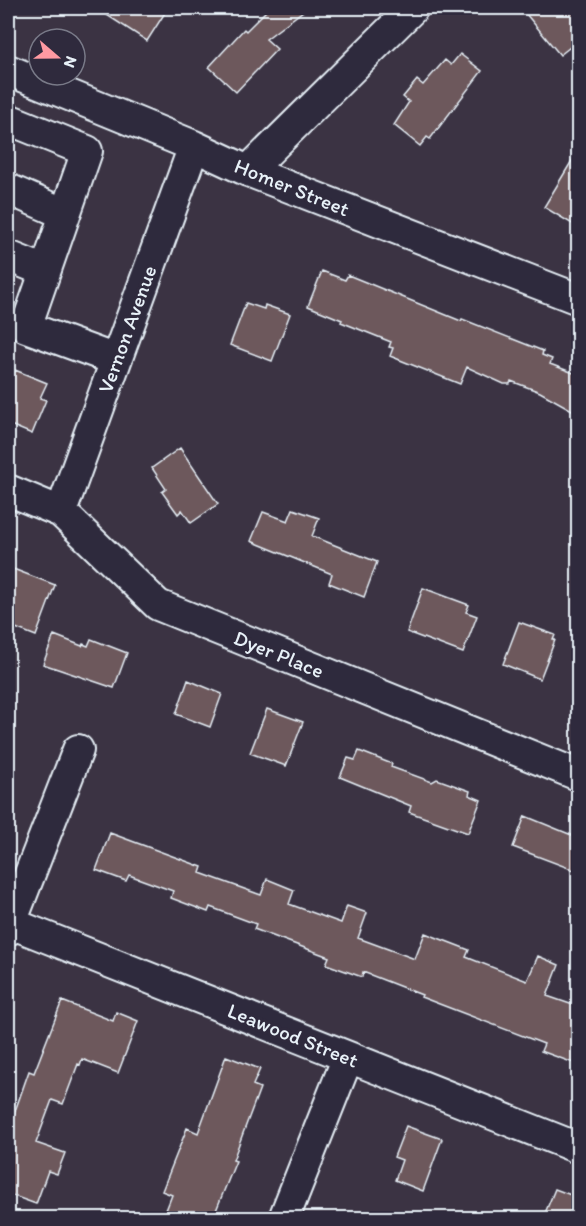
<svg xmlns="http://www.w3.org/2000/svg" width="586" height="1226" viewBox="0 0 586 1226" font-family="Itim,sans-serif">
<rect width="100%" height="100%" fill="#3b3343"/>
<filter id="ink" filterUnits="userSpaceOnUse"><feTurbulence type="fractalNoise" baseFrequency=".0167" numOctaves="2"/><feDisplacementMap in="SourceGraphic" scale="12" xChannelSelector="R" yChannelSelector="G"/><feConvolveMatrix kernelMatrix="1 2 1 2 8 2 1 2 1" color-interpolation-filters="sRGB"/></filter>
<g filter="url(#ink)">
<!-- building -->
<path fill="#6d585c" stroke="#e8f1f8" stroke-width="1.5" d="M 96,8 L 168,8 L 147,41 Z
M 269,8 L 307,8 L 266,39 L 277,49 L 236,92 L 209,67 L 244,29 L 246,31 Z
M 521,8 L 569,8 L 579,20 L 579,40 L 560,55 Z
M 460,54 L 482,71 L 430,139 L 427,137 L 420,146 L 394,125 L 409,102 L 403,97 L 417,80 L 423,85 L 445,60 L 451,65 Z
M 579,149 L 579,228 L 544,207 Z
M 322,271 L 345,280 L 348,275 L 461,321 L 462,319 L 543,351 L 542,355 L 552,359 L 550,364 L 579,375 L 579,414 L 540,392 L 511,381 L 510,384 L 504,384 L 467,367 L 460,384 L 390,356 L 393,348 L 389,347 L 391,342 L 341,322 L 342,320 L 308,306 Z
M 246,303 L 264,309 L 265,305 L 290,314 L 272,361 L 230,345 Z
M 15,370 L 47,383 L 40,398 L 46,400 L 32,434 L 8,424 L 8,389 Z
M 180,448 L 218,504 L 191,523 L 182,510 L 178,514 L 162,492 L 166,489 L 152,468 Z
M 293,509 L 319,518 L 312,536 L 377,562 L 364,597 L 329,583 L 332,574 L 251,541 L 263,512 L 288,521 Z
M 8,567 L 55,585 L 36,636 L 8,625 Z
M 423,588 L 469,605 L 466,612 L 477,616 L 463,653 L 407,632 Z
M 519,622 L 555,635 L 553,640 L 555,640 L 540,679 L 503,664 Z
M 54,635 L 82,646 L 83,644 L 88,646 L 91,639 L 127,653 L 114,688 L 43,664 Z
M 188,680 L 222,694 L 210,727 L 176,714 Z
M 267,709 L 303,722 L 286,766 L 250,753 Z
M 359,751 L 392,764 L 391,767 L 432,782 L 437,779 L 470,791 L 469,795 L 481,800 L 468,833 L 409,812 L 411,806 L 340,777 L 348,758 L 355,760 Z
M 525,816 L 579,838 L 579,872 L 513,847 Z
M 110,833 L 202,867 L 200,873 L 261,895 L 267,879 L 294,890 L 289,904 L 341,923 L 347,906 L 367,913 L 358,938 L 415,959 L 425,933 L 469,950 L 466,957 L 527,981 L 538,956 L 559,965 L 547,996 L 579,1007 L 579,1065 L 541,1051 L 544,1044 L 421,997 L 422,995 L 363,972 L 362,977 L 326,964 L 329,957 L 254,929 L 256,924 L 210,907 L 208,912 L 171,898 L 173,891 L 129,875 L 126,881 L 96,870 Z
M 62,1001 L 113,1021 L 116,1012 L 138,1021 L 118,1073 L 82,1059 L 80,1065 L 78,1064 L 63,1104 L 52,1100 L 36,1143 L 65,1153 L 57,1174 L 48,1171 L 36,1204 L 8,1194 L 8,1131 L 29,1071 L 34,1073 Z
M 226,1056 L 260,1069 L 253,1085 L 260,1088 L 233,1160 L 236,1161 L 213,1218 L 163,1218 L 172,1195 L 162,1191 L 187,1128 L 198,1133 Z
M 406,1126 L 442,1139 L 423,1191 L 395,1180 L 402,1160 L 394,1157 Z
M 555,1189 L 579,1198 L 579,1218 L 543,1218 Z"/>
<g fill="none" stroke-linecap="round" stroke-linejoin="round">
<!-- minor casing -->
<g stroke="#e8f1f8" stroke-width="34">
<path id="minor" d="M 8,70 L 194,146 L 248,171 L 578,299
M 8,119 L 87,151 L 26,327 L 116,360
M 248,171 L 413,8
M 8,189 L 65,214
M 8,256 L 45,271
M 8,490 L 61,512 L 158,605 L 578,775
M 61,512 L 194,146
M 8,922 L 578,1148
M 8,930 L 78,750
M 284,1218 L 348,1057"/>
</g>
<!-- minor -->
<use href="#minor" stroke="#2f2a3d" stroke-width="30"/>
</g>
</g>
<g text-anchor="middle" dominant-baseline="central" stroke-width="6" stroke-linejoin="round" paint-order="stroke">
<!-- street labels -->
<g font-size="21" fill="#e8f1f8" stroke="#2f2a3d">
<text transform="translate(292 187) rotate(22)">Homer Street</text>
<text transform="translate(127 329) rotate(-70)">Vernon Avenue</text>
<text transform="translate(279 654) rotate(22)">Dyer Place</text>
<text transform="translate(293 1035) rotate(22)">Leawood Street</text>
</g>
</g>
<!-- margin -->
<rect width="586" height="1226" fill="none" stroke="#2f2a3d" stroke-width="30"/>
<rect x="15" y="15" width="556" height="1196" fill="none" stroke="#e8f1f8" stroke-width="2" filter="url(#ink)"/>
<!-- north arrow -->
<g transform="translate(57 57) rotate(110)"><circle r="28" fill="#2f2a3d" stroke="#797a88" stroke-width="1.5"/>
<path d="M0-4.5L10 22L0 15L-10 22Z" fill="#ff9aa2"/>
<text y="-9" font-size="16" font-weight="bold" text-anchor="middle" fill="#e8f1f8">N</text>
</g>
</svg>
